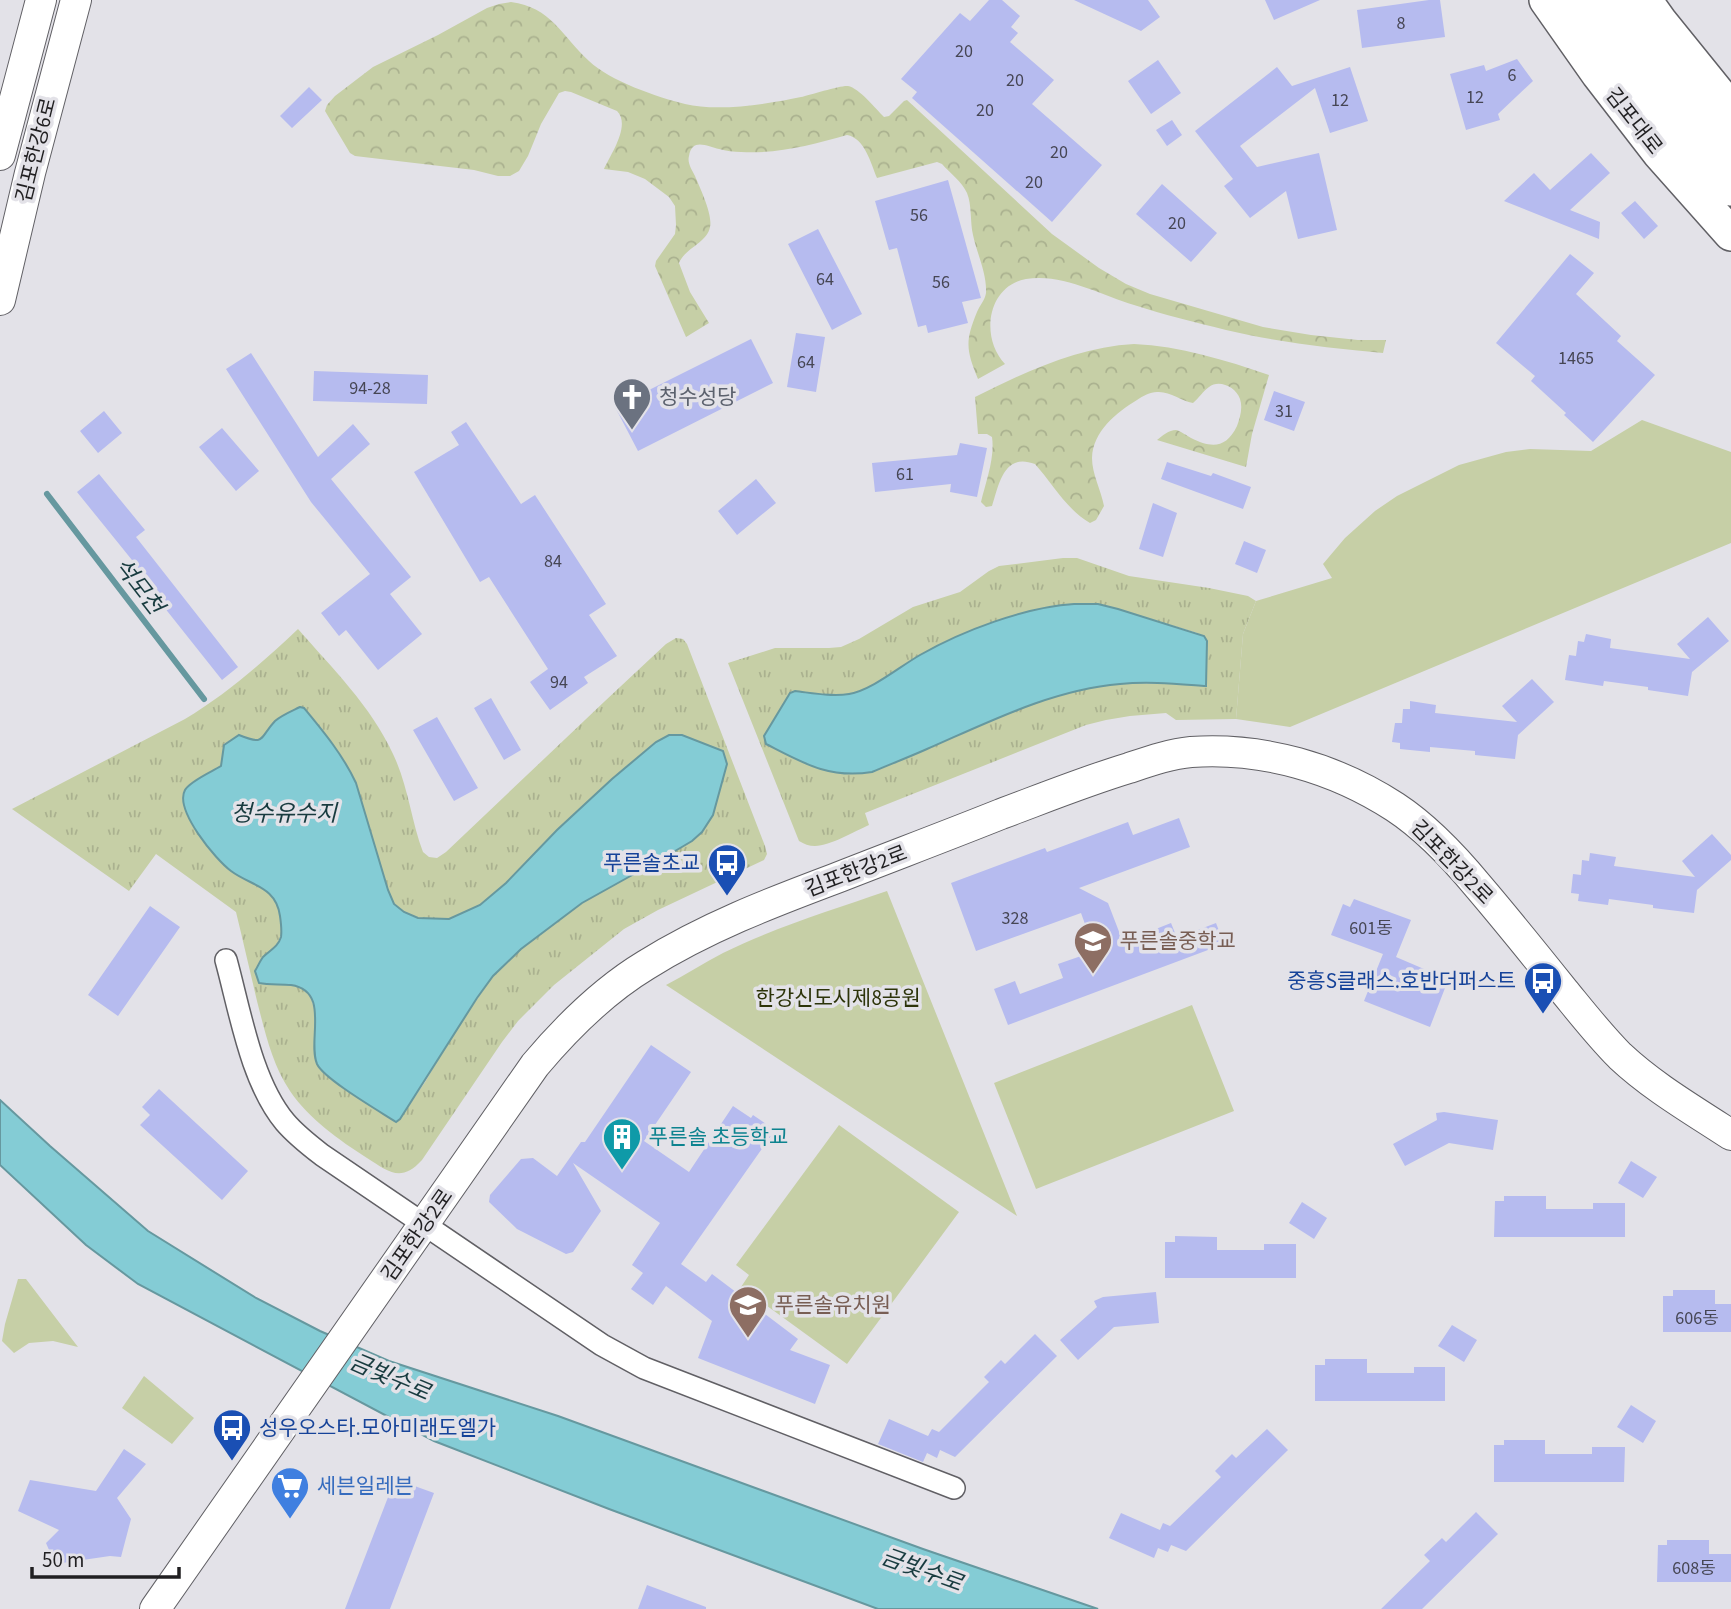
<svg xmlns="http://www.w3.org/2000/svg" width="1731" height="1609" viewBox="0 0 1731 1609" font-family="'Source Sans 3','Noto Sans KR',sans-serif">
<defs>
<pattern id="grass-tufts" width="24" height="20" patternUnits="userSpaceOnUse" patternTransform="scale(1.75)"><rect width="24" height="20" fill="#c6cfa6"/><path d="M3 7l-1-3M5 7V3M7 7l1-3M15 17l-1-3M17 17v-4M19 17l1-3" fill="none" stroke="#aab18f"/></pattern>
<pattern id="forest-crowns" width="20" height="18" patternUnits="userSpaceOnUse" patternTransform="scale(1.75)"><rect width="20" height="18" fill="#c6cfa6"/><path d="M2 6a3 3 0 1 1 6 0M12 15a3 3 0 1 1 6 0" fill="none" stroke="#aab18f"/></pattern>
</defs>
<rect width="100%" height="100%" fill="#e3e2e8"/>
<!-- grass -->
<path fill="url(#grass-tufts)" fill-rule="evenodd" d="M 1063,558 L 1077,558 L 1129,576 L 1209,588 L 1248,596 L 1256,601 L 1243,634 L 1236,719 L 1176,720 L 1166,713 L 1130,716 L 1106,720 L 1086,725 L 865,813 L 869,825 C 855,831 830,846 815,846 C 809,846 804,844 799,841 L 728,663 L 775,648 L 829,648 L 841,647 L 859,639 L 913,607 L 960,592 L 989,571 L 999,566 ZM 1074,604 L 1098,604 L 1118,609 L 1197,633 L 1172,684 C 1154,684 1136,682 1118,684 C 1031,694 952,739 872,772 C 833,778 800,762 766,744 L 795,691 C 812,693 831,697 849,694 C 872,690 899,667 920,655 C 962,631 1025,607 1074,604 Z
M 298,629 C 332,668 371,706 393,754 C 408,785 411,820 423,852 L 429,857 L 437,858 L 446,852 L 605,701 L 666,644 L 676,638 L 683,639 L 687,644 L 765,846 L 767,854 L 764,860 L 658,910 L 624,929 L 554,985 L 518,1021 L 502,1042 L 422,1160 C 401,1183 389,1172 367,1158 C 339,1140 309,1119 290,1091 C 272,1064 265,1032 257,1001 C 250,971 243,941 236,912 L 156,854 L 129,891 L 12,809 L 185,719 C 227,694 263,662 298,629 ZM 300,707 C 322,730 342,753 356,783 L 388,890 C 390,895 392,901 395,905 C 417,930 457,921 481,904 C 489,898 498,890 506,883 L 656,742 L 669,735 L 682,735 L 716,803 L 713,815 L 692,841 L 582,903 L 521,949 L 493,976 L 455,1031 L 425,1082 L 400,1119 L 396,1122 L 324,1074 L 314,1008 L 310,995 L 303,989 L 292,985 L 272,985 L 263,957 C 268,953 275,949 278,942 C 286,928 281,903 269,892 C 258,883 243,880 231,871 C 221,864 191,823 186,811 C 183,805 182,796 185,790 C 190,781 211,772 221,766 L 224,744 L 239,735 C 266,746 259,738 275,721 C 282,715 292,711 300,707 Z"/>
<!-- forest -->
<path fill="url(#forest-crowns)" d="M 511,2 C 551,7 562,36 589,61 C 610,81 657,97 685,104 C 718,112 768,104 801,97 C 810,95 841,85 848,86 C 859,88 876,109 884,117 L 889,116 L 904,101 L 907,100 L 1052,234 L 1099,268 L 1126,284 L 1150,294 L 1263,327 L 1311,335 L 1358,340 L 1386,340 L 1383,353 C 1331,348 1277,342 1226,330 C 1195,322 1164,315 1134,305 C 1100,295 1063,273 1026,279 C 987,286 980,338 1005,364 L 978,379 C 966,350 965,341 977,312 C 980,305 985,300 986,293 C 987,273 977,254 973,235 C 970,222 972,205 967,193 C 962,182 950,173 942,164 L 937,162 L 877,178 C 871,164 865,138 847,135 C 812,145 778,154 741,152 C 734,152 726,151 719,149 C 708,147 692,137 689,156 C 687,163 692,170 695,176 C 700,188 713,215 710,227 C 707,243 685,248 679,263 L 690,292 L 709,323 L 686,337 L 655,266 L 656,261 L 675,234 L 676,225 L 675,206 L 669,197 L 645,179 L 628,172 L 604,169 C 611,154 631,125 617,111 L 571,92 L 565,91 L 559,93 L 541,124 L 528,156 L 519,171 L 510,176 L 498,176 L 474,170 L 355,156 L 350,153 L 325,111 L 327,105 L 335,96 L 373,67 L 438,35 L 487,8 L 499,4 Z
M 1134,344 C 1180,346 1225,360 1269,375 L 1252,434 L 1246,467 L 1157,440 C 1162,436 1169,430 1176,430 C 1181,431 1187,436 1191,438 C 1211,448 1226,449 1237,426 C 1240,418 1243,408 1240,399 C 1236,387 1219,379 1209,387 C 1203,391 1199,398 1193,403 C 1181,401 1170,391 1157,392 C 1150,392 1143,396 1137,400 C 1116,413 1093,431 1092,458 C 1092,474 1101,490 1104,506 L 1096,520 L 1090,523 C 1067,510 1052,483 1035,464 C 1004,452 999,484 992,506 L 986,507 L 981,502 C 986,481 995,458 992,437 L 987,434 L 978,434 L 975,397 C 1025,372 1078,347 1134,344 Z"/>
<!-- green -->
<path fill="#c6cfa6" d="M 1642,420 L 1731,452 L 1731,543 L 1290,727 L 1236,719 L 1243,634 L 1256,601 L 1332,578 L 1323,564 L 1345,538 L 1375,511 L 1397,496 L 1459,465 L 1506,452 L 1530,449 L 1591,451 Z
M 887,891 L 1017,1216 L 666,985 C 685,975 704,963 723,953 C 776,927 832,910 887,891 Z
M 1192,1005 L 1234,1111 L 1036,1189 L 994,1083 Z
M 839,1125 L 959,1212 L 847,1364 L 741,1287 L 749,1275 L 736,1265 Z
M 18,1279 L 26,1279 L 78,1347 L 53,1341 L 29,1343 L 14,1353 L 2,1341 L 5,1324 Z
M 144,1376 L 194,1418 L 172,1444 L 122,1408 Z"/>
<!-- water -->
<path fill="#84ccd5" stroke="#66989f" stroke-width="2" d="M 1074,604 L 1098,604 L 1118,609 L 1204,636 L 1207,641 L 1206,686 C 1178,684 1148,681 1120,684 C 1051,690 989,722 927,749 C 909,757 891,764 872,772 C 829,779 803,763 766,744 L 764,736 L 790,693 L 795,691 C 812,693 831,697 849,694 C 872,690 899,667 920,655 C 962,631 1025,607 1074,604 Z
M 300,707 L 304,708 C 323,731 343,755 356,783 L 388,890 L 394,904 L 404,912 L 418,918 L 449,919 L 480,905 L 506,883 L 557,830 L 612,779 L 656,742 L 669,735 L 682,735 L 723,751 L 727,764 L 713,815 L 702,832 L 692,841 L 670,854 L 582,903 L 521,949 L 493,976 L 477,998 L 400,1119 L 396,1122 C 379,1111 324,1079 317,1064 C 307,1040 331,991 291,985 C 280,984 269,985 259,983 L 255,971 C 258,966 260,961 263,957 C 270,950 278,947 281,937 C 282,930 281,923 280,916 C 276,886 251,886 231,871 C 216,860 174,810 185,790 C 190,781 211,772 221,766 L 224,745 L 239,735 C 266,746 259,738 275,721 C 282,715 292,711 300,707 Z
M 0,1100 L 50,1146 L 148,1231 L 256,1298 L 320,1331 L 389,1361 L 558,1416 L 923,1549 L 1098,1609 L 878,1609 L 609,1509 L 434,1441 L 138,1284 L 86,1245 L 0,1165 Z"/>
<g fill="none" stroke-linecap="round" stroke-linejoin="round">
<!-- stream -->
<path stroke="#66989f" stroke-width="6" d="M 47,494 L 204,699"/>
</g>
<!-- building -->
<path fill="#b6bbef" d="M 989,0 L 1002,0 L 1020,16 L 1011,27 L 1018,33 L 1010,42 L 1054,80 L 1032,104 L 1102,165 L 1052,222 L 912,98 L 917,92 L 901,79 L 960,13 L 970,21 Z
M 1074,0 L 1148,0 L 1160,17 L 1141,31 Z
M 1265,0 L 1320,0 L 1274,20 Z
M 1429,0 L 1440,0 L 1445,37 L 1362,48 L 1357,10 Z
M 1517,59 L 1533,81 L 1498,114 L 1500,120 L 1466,130 L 1450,74 L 1484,65 L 1486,71 Z
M 1158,60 L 1181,93 L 1151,114 L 1128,81 Z
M 1277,67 L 1292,86 L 1350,67 L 1368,121 L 1330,133 L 1315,88 L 1240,146 L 1257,167 L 1319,153 L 1337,230 L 1298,239 L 1286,191 L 1250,218 L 1224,186 L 1233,179 L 1195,131 Z
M 309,87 L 322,100 L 292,128 L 280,116 Z
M 1172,120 L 1182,135 L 1167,146 L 1156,130 Z
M 1591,153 L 1610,173 L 1570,210 L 1600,222 L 1599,239 L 1504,201 L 1534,173 L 1550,190 Z
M 948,180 L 981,298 L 962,302 L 968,323 L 928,333 L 926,325 L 918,327 L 897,248 L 889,250 L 875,201 Z
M 1162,184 L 1217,233 L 1191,262 L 1136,214 Z
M 1635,201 L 1658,226 L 1644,239 L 1621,213 Z
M 818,229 L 862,314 L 832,330 L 788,244 Z
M 1570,254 L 1594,273 L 1576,294 L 1621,336 L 1617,341 L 1655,375 L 1593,442 L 1564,415 L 1566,413 L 1531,381 L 1535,376 L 1496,343 Z
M 796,333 L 825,337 L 816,392 L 787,387 Z
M 751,339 L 773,383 L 638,451 L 615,407 Z
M 251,353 L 318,457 L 353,424 L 370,444 L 331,479 L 411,577 L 390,594 L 422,634 L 378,670 L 346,630 L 339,636 L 321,613 L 370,574 L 311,502 L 226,369 Z
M 314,371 L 428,375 L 427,404 L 313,401 Z
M 1274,391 L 1305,402 L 1294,431 L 1264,420 Z
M 104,411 L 122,433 L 98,453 L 80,431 Z
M 466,422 L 521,504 L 535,495 L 606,604 L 589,615 L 617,656 L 584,677 L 588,683 L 550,710 L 530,682 L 548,669 L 489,577 L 480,582 L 414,472 L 459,445 L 451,432 Z
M 222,428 L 259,471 L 236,491 L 199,447 Z
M 960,443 L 987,448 L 977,497 L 950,492 L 951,484 L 875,492 L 872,463 L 957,455 Z
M 1167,462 L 1211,476 L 1213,473 L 1251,487 L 1243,509 L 1161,479 Z
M 99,474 L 145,530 L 136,537 L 238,667 L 222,680 L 133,568 L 136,565 L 77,492 Z
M 756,479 L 776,503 L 737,535 L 718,511 Z
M 1153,503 L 1177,513 L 1163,557 L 1139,549 Z
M 1244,541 L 1266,550 L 1257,573 L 1235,564 Z
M 1708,617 L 1729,641 L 1692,672 L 1688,696 L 1648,690 L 1648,687 L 1604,681 L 1603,686 L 1565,680 L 1569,655 L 1576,656 L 1578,641 L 1584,642 L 1586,634 L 1611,639 L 1610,648 L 1690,659 L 1677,644 Z
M 1532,679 L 1554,702 L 1518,735 L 1515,759 L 1475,755 L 1475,751 L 1430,747 L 1430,752 L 1400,749 L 1400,743 L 1392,742 L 1395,723 L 1402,723 L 1403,709 L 1410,709 L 1410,701 L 1436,705 L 1435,713 L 1517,722 L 1502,706 Z
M 491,698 L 521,750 L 504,760 L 474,708 Z
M 437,717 L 478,788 L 454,801 L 413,730 Z
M 1179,818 L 1190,847 L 1079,888 L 1108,903 L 1123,942 L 1171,923 L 1177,938 L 1216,923 L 1224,944 L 1008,1025 L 994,989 L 1015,981 L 1020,994 L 1063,978 L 1058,964 L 1084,955 L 1083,949 L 1093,946 L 1081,913 L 976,951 L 951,883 L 1045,848 L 1047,852 L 1128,822 L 1133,835 Z
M 1712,834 L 1731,855 L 1731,860 L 1697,890 L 1694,913 L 1653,908 L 1653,905 L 1609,899 L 1608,905 L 1578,901 L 1579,894 L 1571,893 L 1573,874 L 1581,875 L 1582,860 L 1589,861 L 1590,853 L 1616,857 L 1614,866 L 1695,877 L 1682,861 Z
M 1354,899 L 1411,920 L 1396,957 L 1424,969 L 1421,978 L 1445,988 L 1430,1027 L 1364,1001 L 1383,954 L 1331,935 L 1343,904 L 1350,907 Z
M 150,906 L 180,927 L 118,1016 L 88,995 Z
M 651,1045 L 691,1072 L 644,1141 L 689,1172 L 733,1106 L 751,1118 L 753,1115 L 775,1130 L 681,1264 L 706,1282 L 712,1274 L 798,1339 L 790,1350 L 830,1365 L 815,1404 L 698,1358 L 712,1321 L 666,1286 L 653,1305 L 631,1289 L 643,1273 L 632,1265 L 660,1223 L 573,1163 L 601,1211 L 573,1252 L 566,1254 L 517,1229 L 489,1202 L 490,1195 L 521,1159 L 533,1158 L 557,1176 L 581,1142 L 585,1142 Z
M 159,1089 L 248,1171 L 222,1200 L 140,1125 L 150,1115 L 142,1107 Z
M 1444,1112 L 1498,1120 L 1493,1150 L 1449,1143 L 1405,1166 L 1393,1144 L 1437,1120 L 1436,1113 Z
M 1631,1161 L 1657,1177 L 1643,1198 L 1618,1183 Z
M 1504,1196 L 1546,1196 L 1546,1209 L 1593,1209 L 1593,1203 L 1625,1203 L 1625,1237 L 1494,1237 L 1495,1201 L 1504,1201 Z
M 1302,1202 L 1327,1218 L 1314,1239 L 1289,1223 Z
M 1175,1236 L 1217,1237 L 1217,1250 L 1264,1250 L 1264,1244 L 1296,1244 L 1296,1278 L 1165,1278 L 1165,1242 L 1175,1242 Z
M 1673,1290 L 1715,1290 L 1715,1304 L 1731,1304 L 1731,1332 L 1663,1332 L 1663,1296 L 1673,1296 Z
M 1156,1292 L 1159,1323 L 1114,1327 L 1078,1360 L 1060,1340 L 1097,1307 L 1094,1301 L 1103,1297 Z
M 1452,1325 L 1477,1340 L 1464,1362 L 1438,1346 Z
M 1035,1334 L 1057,1356 L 955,1457 L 940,1450 L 937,1458 L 927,1453 L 923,1462 L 878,1444 L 889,1419 L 928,1436 L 932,1429 L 939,1432 L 989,1382 L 984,1377 L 1001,1360 L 1005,1364 Z
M 1325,1359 L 1367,1359 L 1367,1373 L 1414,1373 L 1414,1367 L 1445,1367 L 1445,1401 L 1315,1401 L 1315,1365 L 1325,1365 Z
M 1631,1405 L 1656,1421 L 1643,1443 L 1617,1427 Z
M 1267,1429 L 1288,1450 L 1186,1551 L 1171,1545 L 1168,1552 L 1158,1548 L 1154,1558 L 1109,1538 L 1121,1513 L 1160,1530 L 1163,1523 L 1170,1526 L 1221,1477 L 1215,1471 L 1232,1454 L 1236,1458 Z
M 1504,1440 L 1545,1440 L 1545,1454 L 1592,1454 L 1592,1447 L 1625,1447 L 1624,1482 L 1494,1482 L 1494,1445 L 1504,1445 Z
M 124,1449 L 146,1464 L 117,1498 L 131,1519 L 121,1557 L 110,1556 L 55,1564 L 46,1543 L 59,1530 L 18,1511 L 30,1480 L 96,1491 Z
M 395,1479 L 434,1493 L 390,1609 L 345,1609 Z
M 1476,1512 L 1498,1534 L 1422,1609 L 1381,1609 L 1430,1561 L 1424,1555 L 1442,1538 L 1446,1542 Z
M 1667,1540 L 1709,1540 L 1709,1554 L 1731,1554 L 1731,1582 L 1657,1582 L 1658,1545 L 1667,1545 Z
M 647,1585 L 706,1607 L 706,1609 L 638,1609 Z"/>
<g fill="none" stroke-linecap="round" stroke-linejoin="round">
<!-- street casing -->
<g stroke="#616065" stroke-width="24">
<path id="street" d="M 226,960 C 240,1011 251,1081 285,1122 C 296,1135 309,1145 322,1155 L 602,1345 L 644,1368 L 954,1488"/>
</g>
<!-- secondary casing -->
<g stroke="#616065" stroke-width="32">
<path id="secondary" d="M 0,155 L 41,0
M 0,300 L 30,173 L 76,0
M 155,1609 L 535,1065 C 567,1027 603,991 646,965 C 705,928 770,903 834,879 C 890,857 946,836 1001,814 C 1044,798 1086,781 1129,768 C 1150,761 1170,754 1191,752 C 1263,747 1335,768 1395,807 C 1427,828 1454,857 1478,886 C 1507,920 1536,956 1564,991 C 1582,1013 1600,1036 1620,1056 C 1653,1087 1693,1110 1731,1135"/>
</g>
<!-- primary casing -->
<g stroke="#616065" stroke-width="36">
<path id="primary" d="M 1546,0 L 1598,74 L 1659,153 L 1731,234
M 1582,0 L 1613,46 L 1731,189
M 1613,0 L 1646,46 L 1731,150
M 1645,0 L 1660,21 L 1731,109"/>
</g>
<!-- street -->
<use href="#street" stroke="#fff" stroke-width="21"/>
<!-- secondary -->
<use href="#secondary" stroke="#fff" stroke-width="30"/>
<!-- primary -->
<use href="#primary" stroke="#fff" stroke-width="33"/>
</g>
<!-- icons -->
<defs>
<g id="church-pin" transform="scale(2.0125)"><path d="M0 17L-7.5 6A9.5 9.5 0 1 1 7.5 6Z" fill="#6b7280" stroke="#e3e2e8"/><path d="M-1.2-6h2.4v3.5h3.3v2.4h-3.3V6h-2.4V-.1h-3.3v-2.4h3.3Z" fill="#fff"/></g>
<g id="bus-pin" transform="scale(2.0125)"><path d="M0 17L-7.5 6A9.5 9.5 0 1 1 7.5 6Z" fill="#1a4fb4" stroke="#e3e2e8"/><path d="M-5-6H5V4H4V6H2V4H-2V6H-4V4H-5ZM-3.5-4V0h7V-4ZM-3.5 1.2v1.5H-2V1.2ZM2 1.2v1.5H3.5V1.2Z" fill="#fff"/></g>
<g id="school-pin" transform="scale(2.0125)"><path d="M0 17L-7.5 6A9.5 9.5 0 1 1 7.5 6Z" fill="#8d6e63" stroke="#e3e2e8"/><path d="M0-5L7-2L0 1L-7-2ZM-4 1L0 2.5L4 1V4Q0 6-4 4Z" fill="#fff"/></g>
<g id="building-pin" transform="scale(2.0125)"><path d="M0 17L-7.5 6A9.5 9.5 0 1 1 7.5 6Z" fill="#0f9aa8" stroke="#e3e2e8"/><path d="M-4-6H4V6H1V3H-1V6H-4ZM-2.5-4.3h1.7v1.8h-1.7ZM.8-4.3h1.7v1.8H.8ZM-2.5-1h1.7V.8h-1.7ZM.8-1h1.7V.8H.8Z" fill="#fff"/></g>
<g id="supermarket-pin" transform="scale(2.0125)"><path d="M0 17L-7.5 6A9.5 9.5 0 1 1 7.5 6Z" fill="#3f7fe0" stroke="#e3e2e8"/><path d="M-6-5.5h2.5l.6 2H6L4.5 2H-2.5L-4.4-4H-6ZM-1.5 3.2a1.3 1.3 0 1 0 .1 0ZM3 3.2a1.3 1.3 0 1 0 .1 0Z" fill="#fff"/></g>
</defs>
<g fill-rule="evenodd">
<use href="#church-pin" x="632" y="397"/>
<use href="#bus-pin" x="727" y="863"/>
<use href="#school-pin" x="1093" y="941"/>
<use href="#bus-pin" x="1543" y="981"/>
<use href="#building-pin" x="622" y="1137"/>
<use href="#school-pin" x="748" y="1305"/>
<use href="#bus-pin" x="232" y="1428"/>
<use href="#supermarket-pin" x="290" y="1486"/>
</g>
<g text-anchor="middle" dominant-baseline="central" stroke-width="7" stroke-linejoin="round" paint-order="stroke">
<!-- number labels -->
<g font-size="18" fill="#464654">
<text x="1401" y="23">8</text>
<text x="964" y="51">20</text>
<text x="1512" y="75">6</text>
<text x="1015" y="80">20</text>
<text x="1475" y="97">12</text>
<text x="1340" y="100">12</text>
<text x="985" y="110">20</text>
<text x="1059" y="152">20</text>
<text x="1034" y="182">20</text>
<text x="919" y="215">56</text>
<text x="1177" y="223">20</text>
<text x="825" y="279">64</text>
<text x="941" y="282">56</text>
<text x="1576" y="358">1465</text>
<text x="806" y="362">64</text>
<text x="370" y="388">94-28</text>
<text x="1284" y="411">31</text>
<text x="905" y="474">61</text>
<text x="553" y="561">84</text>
<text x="559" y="682">94</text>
<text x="1015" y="918">328</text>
<text x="1371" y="928">601동</text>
<text x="1697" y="1318">606동</text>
<text x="1694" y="1568">608동</text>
</g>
<!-- street labels -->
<g font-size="21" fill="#201f21" stroke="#e3e2e8">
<text transform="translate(1634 121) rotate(52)">김포대로</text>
<text transform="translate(36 150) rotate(-76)">김포한강6로</text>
<text transform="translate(1452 862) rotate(46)">김포한강2로</text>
<text transform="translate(856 871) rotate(-21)">김포한강2로</text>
<text transform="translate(417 1235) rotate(-55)">김포한강2로</text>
</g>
<!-- worship labels -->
<g font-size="21" fill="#5b616d" stroke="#e3e2e8" text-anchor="start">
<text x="659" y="397">청수성당</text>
</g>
<!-- transit labels -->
<g font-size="21" fill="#164399" stroke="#e3e2e8" text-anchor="end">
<text x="700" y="863">푸른솔초교</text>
<text x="1516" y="981">중흥S클래스.호반더퍼스트</text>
<text x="259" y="1428" text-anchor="start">성우오스타.모아미래도엘가</text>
</g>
<!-- education labels -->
<g font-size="21" fill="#785e54" stroke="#e3e2e8" text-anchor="start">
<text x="1120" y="941">푸른솔중학교</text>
<text x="775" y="1305">푸른솔유치원</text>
</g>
<!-- park labels -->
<g font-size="21" fill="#2d340a" stroke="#e3e2e8">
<text x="838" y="998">한강신도시제8공원</text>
</g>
<!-- culture labels -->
<g font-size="21" fill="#0d838f" stroke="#e3e2e8" text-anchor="start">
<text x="649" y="1137">푸른솔 초등학교</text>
</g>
<!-- shop labels -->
<g font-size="21" fill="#366cbe" stroke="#e3e2e8" text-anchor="start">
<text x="317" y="1486">세븐일레븐</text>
</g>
<!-- water labels -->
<g font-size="23" font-style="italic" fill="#183b3f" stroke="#e3e2e8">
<text transform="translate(139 586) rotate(52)">석모천</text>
<text x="284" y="813">청수유수지</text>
<text transform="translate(390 1377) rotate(23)">금빛수로</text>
<text transform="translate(922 1570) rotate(20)">금빛수로</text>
</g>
</g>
<!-- scale -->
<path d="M32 1567v10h147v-10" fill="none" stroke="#201f21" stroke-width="3.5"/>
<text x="42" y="1567" font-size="21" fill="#201f21" stroke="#e3e2e8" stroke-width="5" paint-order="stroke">50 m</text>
</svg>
